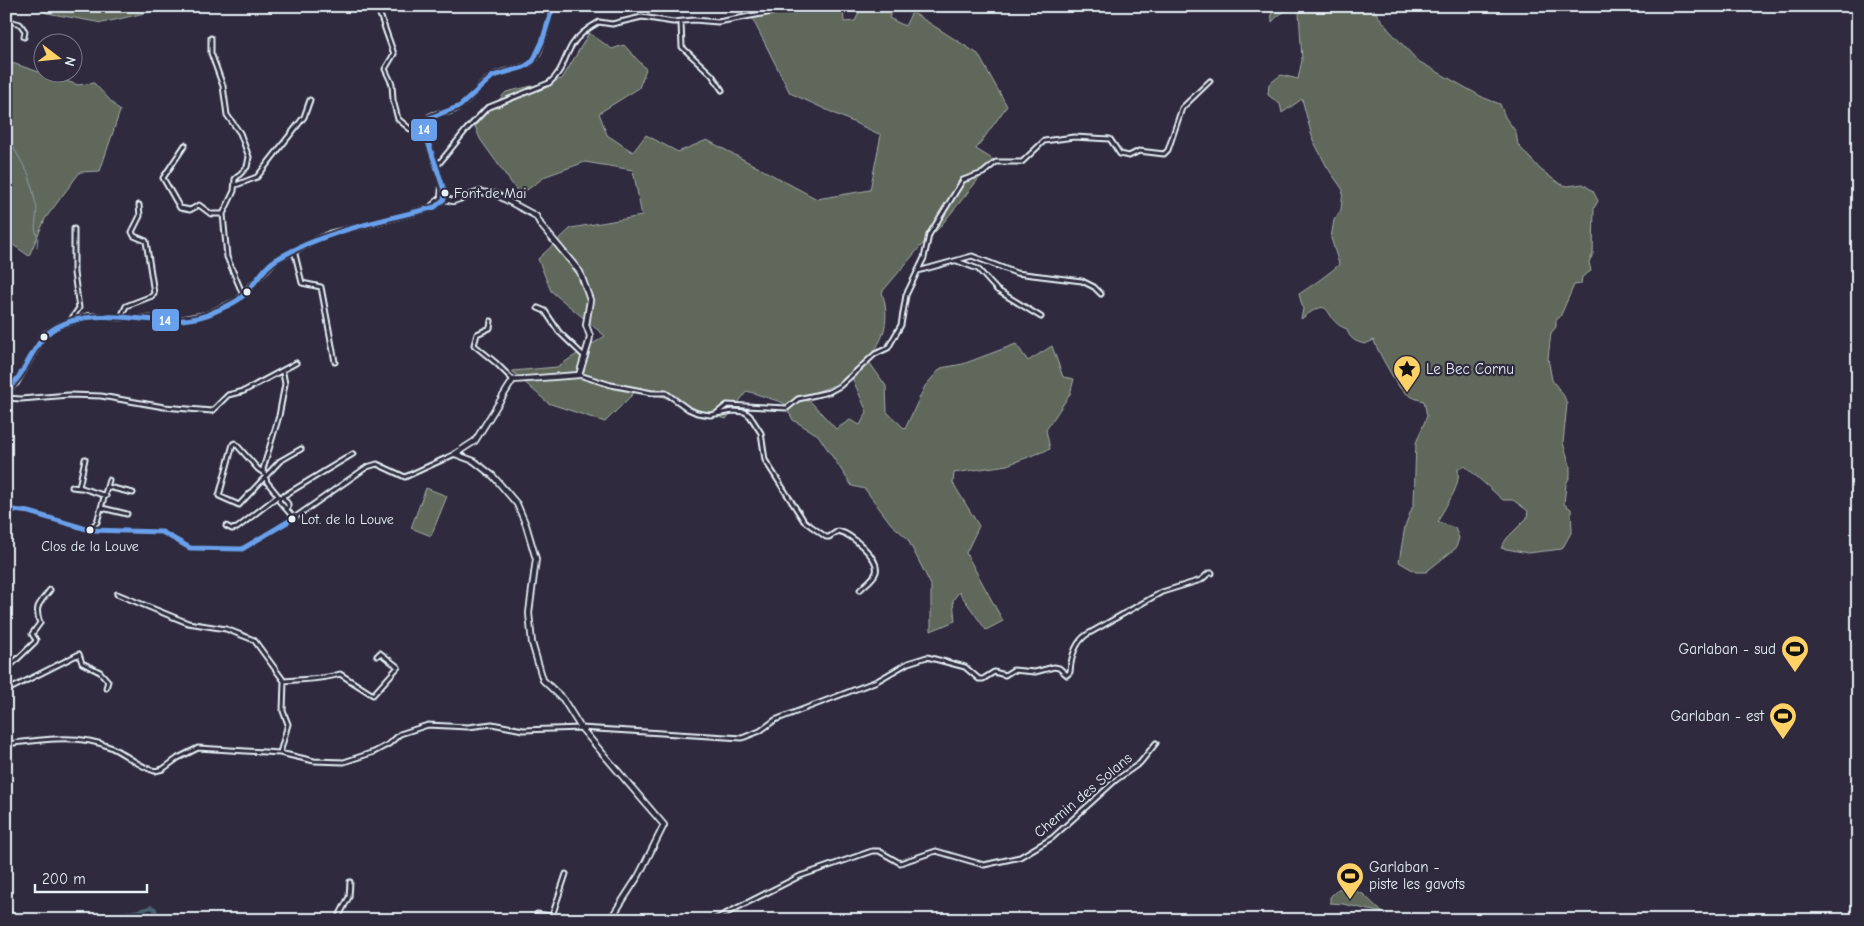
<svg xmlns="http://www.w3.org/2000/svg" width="1864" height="926" viewBox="0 0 1864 926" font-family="'Comic Neue',sans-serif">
<rect width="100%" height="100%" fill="#2f2a3d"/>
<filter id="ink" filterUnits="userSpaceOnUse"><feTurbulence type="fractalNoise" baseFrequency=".02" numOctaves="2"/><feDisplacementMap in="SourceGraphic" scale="10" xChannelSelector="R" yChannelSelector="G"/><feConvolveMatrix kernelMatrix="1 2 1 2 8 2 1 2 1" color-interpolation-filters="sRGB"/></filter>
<g filter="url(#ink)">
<!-- green -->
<path fill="#61685b" stroke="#a4acaa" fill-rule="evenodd" d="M 31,6 L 152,6 L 149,12 L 102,23 L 47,13 Z
M 746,6 L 843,6 L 844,22 L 855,21 L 862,6 L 876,6 L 885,10 L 887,6 L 894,6 L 889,18 L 905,26 L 912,12 L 978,54 L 1007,106 L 976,149 L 994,160 L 939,228 L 920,247 L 882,292 C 890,317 886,340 867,359 L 886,386 L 887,412 L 905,429 L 925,386 L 941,368 L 963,364 L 1016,344 L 1028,361 L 1052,346 L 1063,377 L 1074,379 L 1070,394 L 1046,430 L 1050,449 L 1007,465 L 954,473 L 953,483 L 979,526 L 966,553 L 1003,621 L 986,630 L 959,592 L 953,600 L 955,621 L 931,631 L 931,585 L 907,538 L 891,524 L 865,489 L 852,486 L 818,435 L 793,420 L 784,403 L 747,391 L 726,419 L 680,404 L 640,387 L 605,422 L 548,403 L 512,371 L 557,367 L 605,336 L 551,291 L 538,259 L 571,228 L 642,216 L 633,170 L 585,162 L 546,176 L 520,195 L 480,139 L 475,126 L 506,92 L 562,79 L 589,33 L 612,49 L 624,45 L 646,69 L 639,88 L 599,113 L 607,135 L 633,152 L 646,135 L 678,152 L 707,140 L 817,199 L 870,190 L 881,135 L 790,93 ZM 850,373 L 867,412 L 860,425 L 850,420 L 836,429 L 810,401 L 798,398 L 835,385 Z
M 1271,6 L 1375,6 L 1374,10 L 1389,30 L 1418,61 L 1484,98 L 1500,104 L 1505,117 L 1516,132 L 1518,145 L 1541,170 L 1560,184 L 1568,186 L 1583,184 L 1593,191 L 1598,201 L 1594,208 L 1593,254 L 1589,262 L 1591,271 L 1582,277 L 1581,284 L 1574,285 L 1560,317 L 1556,320 L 1556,327 L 1551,333 L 1548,358 L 1552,380 L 1564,396 L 1567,404 L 1563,443 L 1570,465 L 1570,476 L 1566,484 L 1564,504 L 1571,509 L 1572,531 L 1562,549 L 1528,553 L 1501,548 L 1507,538 L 1527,518 L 1528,511 L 1513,500 L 1503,500 L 1465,466 L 1458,469 C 1461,489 1445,504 1438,522 L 1455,528 L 1459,538 L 1456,548 L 1426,572 L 1416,572 L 1399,562 L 1405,526 L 1414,503 L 1416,443 L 1427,416 L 1424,401 C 1416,400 1406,394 1400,388 C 1396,383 1375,347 1374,340 L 1365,344 C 1356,342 1349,339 1347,329 C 1320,320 1337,292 1301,319 L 1303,309 L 1299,294 C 1307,289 1336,269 1339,264 L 1331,238 L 1334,220 L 1341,210 L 1343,190 L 1327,167 L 1313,140 L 1302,99 L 1282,113 L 1280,104 L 1268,95 L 1269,84 L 1281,75 L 1298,79 L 1302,60 L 1299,12 L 1297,9 C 1286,9 1279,14 1272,22 Z
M 6,61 L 78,85 L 94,83 L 120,111 L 100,171 L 80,172 L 45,219 L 29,256 L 6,240 Z
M 426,488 L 447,496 L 431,536 L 411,528 Z
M 1348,888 L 1363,894 L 1383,913 L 1343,904 L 1330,903 L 1330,897 L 1338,889 Z"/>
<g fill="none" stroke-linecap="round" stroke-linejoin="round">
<!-- stream -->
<path stroke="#899ca8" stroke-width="1" d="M 6,134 L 29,175 L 37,209 L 35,229 L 38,238 L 37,247"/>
<!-- canal -->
<path stroke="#4a6372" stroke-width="4" d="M 90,920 C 110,911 132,916 151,907 L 155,909 L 157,920"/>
<!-- street casing -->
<g stroke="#e8f1f8" stroke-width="7">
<path id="street" d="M 377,6 L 394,54 L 385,69 L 392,84 L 393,100 L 398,119 L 410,129 L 424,130
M 6,20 L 20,24 L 25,31 L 24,37
M 681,23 L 682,47 L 712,75 L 722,90
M 211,38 L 211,53 L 223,86 L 227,115 L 240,133 L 249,157 L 247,167 L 235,179 L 234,191 L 223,214 L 227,257 L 243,295
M 185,145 L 163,178 L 180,208 L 190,210 L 199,205 L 211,214 L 223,214
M 437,166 L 466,130 L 487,108 L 549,83 C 562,73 564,58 572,45 C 579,34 588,28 599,22 L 612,24 L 642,17 L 673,22 L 694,20 L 718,22 L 772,12 L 785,6
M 236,185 L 257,177 L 304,117 L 310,100
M 294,250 L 302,283 L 321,287 L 335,362
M 957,261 L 978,269 L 997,290 L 1041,317
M 918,271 L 972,256 L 1016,273 L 1082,281 L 1094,287 L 1101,294
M 538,308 L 545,311 L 559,332 L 585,357
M 121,317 L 126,306 L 152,296 L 154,293 L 146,241 L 134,236 L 132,232 L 140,216 L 139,205
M 70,321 L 79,308 L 74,273 L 74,229
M 491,321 L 490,328 L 477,334 L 474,345 L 496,363 L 513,380
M 579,375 L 611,385 L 652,393 L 666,393 L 688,409 L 697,413 L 710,415 L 733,411 L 745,412 L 750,416 L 761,433 L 765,460 L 804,521 L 826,537 L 829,537 L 838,531 C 851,534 880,558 876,572 C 874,579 864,585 860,590
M 6,398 L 21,399 L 69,395 L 101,396 L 164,407 L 212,411 L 228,395 L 244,391 L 296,363
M 717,413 L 727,405 L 787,408 L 798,399 L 829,392 L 840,386 L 875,354 L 888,348 L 901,325 L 906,295 L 924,258 L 929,235 L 963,180 L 983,173 L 996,162 L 1022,162 L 1044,141 L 1074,137 L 1110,139 L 1120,154 L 1129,156 L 1139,151 L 1164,154 L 1168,150 L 1182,108 L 1210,81
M 85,459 L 79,487 L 106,496
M 264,473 L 258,469 L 235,443 L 233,444 L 219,496 L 239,505 L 280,461 L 301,449
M 72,487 L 80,488
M 108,487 L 133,493
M 282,496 L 288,504 L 288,508
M 280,498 L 267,482 L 263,469 L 279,416 L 285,384 L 283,373
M 102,508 L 127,514
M 6,509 L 29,512 L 90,530 L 162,532 L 190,548 L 242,549 L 294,518 L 367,467 L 377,464 L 405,477 L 455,454
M 294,518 L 279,501 L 280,498 L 353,454
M 226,526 L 232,529 L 237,528 L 278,496
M 90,529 L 97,522 L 109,480
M 117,594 L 188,623 L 226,629 L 254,640 L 284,681 L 283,711 L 288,724 L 280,753
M 6,670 L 35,642 L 36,640 L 32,634 L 40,623 C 34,606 39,604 50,590
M 284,681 C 304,679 321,680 340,674 L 373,695 L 398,667 L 380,653 L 377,656
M 6,691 L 79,654 L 82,663 L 100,672 L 108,681 L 106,688
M 6,744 C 40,740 78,733 110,747 C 126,754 139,767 155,771 L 163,769 L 178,758 L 198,748 L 280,753 L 314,761 L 344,762 L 374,752 L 389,744 L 400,734 L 428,725 L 468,727 L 492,724 L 523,730 L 581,728 L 742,738 L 760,731 L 775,720 L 877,681 L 908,663 L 927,657 L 965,667 L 979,679 L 983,679 L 994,672 L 1005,675 L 1013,670 L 1035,672 L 1054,667 L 1059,668 L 1067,675 L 1070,672 C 1071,658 1074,644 1086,635 L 1162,592 L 1201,580 L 1209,573 L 1212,573
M 498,917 L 498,920
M 337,920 L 349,897 L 350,882
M 534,920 L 537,914 L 552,916 L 566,874
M 713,920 L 800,876 L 872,851 L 879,851 L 900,863 L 936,851 L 984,865 L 1020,857 L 1052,838 L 1116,780 L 1140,763 L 1156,743"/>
</g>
<!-- secondary casing -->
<g stroke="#e8f1f8" stroke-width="8">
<path id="secondary" d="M 441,198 L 453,201 L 480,192 L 495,194 L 536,216 L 541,225 L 580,272 L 590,300 L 586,325 L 590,336 L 589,342 L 579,375 L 513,380 L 475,441 L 455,454
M 432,206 L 441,198 L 442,185
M 6,391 L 16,383 L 44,335 L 58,326 L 88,316 L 179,320 L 206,315 L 238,300 L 275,260 L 329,234 L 435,207 L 444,199 L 445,193 L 424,130 C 424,110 442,116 455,109 C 470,101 479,85 493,76 C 505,69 523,71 533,61 C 542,50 548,20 553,6
M 455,454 L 474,461 L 493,476 L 517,504 L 526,525 L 536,559 L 529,613 L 532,643 L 543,680 L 563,699 L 581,728 L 664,825 L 639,875 L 610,920"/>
</g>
<!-- highway casing -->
<g stroke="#e8f1f8" stroke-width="9">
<path id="highway" d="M 6,911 L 13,920"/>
</g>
<!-- street -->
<use href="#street" stroke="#2f2a3d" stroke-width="3"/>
<!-- secondary -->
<use href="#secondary" stroke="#2f2a3d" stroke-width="4.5"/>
<!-- highway -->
<use href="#highway" stroke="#77695c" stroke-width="5.5"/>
<!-- bus-1 casing -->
<g stroke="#2f2a3d" stroke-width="9">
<path id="bus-1" d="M 6,391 C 28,373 32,340 57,327 C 104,302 158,332 207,315 C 216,311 229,306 238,300 C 253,290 261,268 277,259 C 325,231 381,221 435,207 L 444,199 L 445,193 L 424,130 L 427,119 L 460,106 L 493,76 L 524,67 L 533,61 L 542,42 L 553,6
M 6,509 L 29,512 L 90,530 L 162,532 L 190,548 L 242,549 L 294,518"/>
</g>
<!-- bus-1 -->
<use href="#bus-1" stroke="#69a0ec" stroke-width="5"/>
</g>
</g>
<!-- icons -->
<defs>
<g id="sight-pin" transform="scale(1.4375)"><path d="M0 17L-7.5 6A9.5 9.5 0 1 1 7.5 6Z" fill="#ffd166" stroke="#2f2a3d"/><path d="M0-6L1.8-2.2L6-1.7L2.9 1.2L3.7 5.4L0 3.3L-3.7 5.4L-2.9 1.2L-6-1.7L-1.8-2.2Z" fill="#111"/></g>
<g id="stadium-pin" transform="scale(1.4375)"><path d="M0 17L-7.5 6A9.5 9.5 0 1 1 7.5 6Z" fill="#ffd166" stroke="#2f2a3d"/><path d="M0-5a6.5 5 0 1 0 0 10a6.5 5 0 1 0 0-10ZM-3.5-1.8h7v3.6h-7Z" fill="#111"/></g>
</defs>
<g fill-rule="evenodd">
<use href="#sight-pin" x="1407" y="369"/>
<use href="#stadium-pin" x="1795" y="649"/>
<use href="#stadium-pin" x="1783" y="716"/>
<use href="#stadium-pin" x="1350" y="876"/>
</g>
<!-- markers -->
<g fill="#e8f1f8" stroke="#2f2a3d" stroke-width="2">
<circle cx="445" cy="193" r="4.5"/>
<circle cx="247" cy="292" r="4.5"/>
<circle cx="44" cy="337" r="4.5"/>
<circle cx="292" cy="519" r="4.5"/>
<circle cx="90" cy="530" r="4.5"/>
</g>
<g text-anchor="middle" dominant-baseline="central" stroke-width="4.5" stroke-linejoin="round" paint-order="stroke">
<!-- bus labels -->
<g font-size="14" fill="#e8f1f8" stroke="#2f2a3d" text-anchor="start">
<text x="454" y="193">Font de Mai</text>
<text x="301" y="519">Lot. de la Louve</text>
<text x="90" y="546" text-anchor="middle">Clos de la Louve</text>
</g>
<!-- poi labels -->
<g font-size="15" fill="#e8f1f8" stroke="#2f2a3d" text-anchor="start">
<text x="1426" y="369">Le Bec Cornu</text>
<text x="1776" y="649" text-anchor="end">Garlaban - sud</text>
<text x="1764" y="716" text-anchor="end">Garlaban - est</text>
<text x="1369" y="867">Garlaban -<tspan x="1369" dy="17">piste les gavots</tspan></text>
</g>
<!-- street labels -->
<g font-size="15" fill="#e8f1f8" stroke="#2f2a3d">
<text transform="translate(1083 795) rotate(-40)">Chemin des Solans</text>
</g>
</g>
<g stroke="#2f2a3d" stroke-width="2">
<rect x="410" y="118" width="28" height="24" rx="5" fill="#69a0ec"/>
<rect x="151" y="308" width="29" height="24" rx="5" fill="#69a0ec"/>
</g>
<g font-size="14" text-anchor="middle" font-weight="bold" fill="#fff">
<text x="424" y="134">14</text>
<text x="165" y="325">14</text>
</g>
<!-- margin -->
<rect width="1864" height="926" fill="none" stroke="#2f2a3d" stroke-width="25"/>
<rect x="12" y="12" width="1839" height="901" fill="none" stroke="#e8f1f8" stroke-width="2" filter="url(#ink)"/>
<!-- north arrow -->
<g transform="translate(58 58) rotate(106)"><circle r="24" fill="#2f2a3d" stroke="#797a88"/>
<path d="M0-4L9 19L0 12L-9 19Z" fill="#ffd166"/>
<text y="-8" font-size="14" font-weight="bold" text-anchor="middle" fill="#e8f1f8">N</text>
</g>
<!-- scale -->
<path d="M35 884v8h112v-8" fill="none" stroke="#e8f1f8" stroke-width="2.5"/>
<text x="42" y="884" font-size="15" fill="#e8f1f8" stroke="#2f2a3d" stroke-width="4" paint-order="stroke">200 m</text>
</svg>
